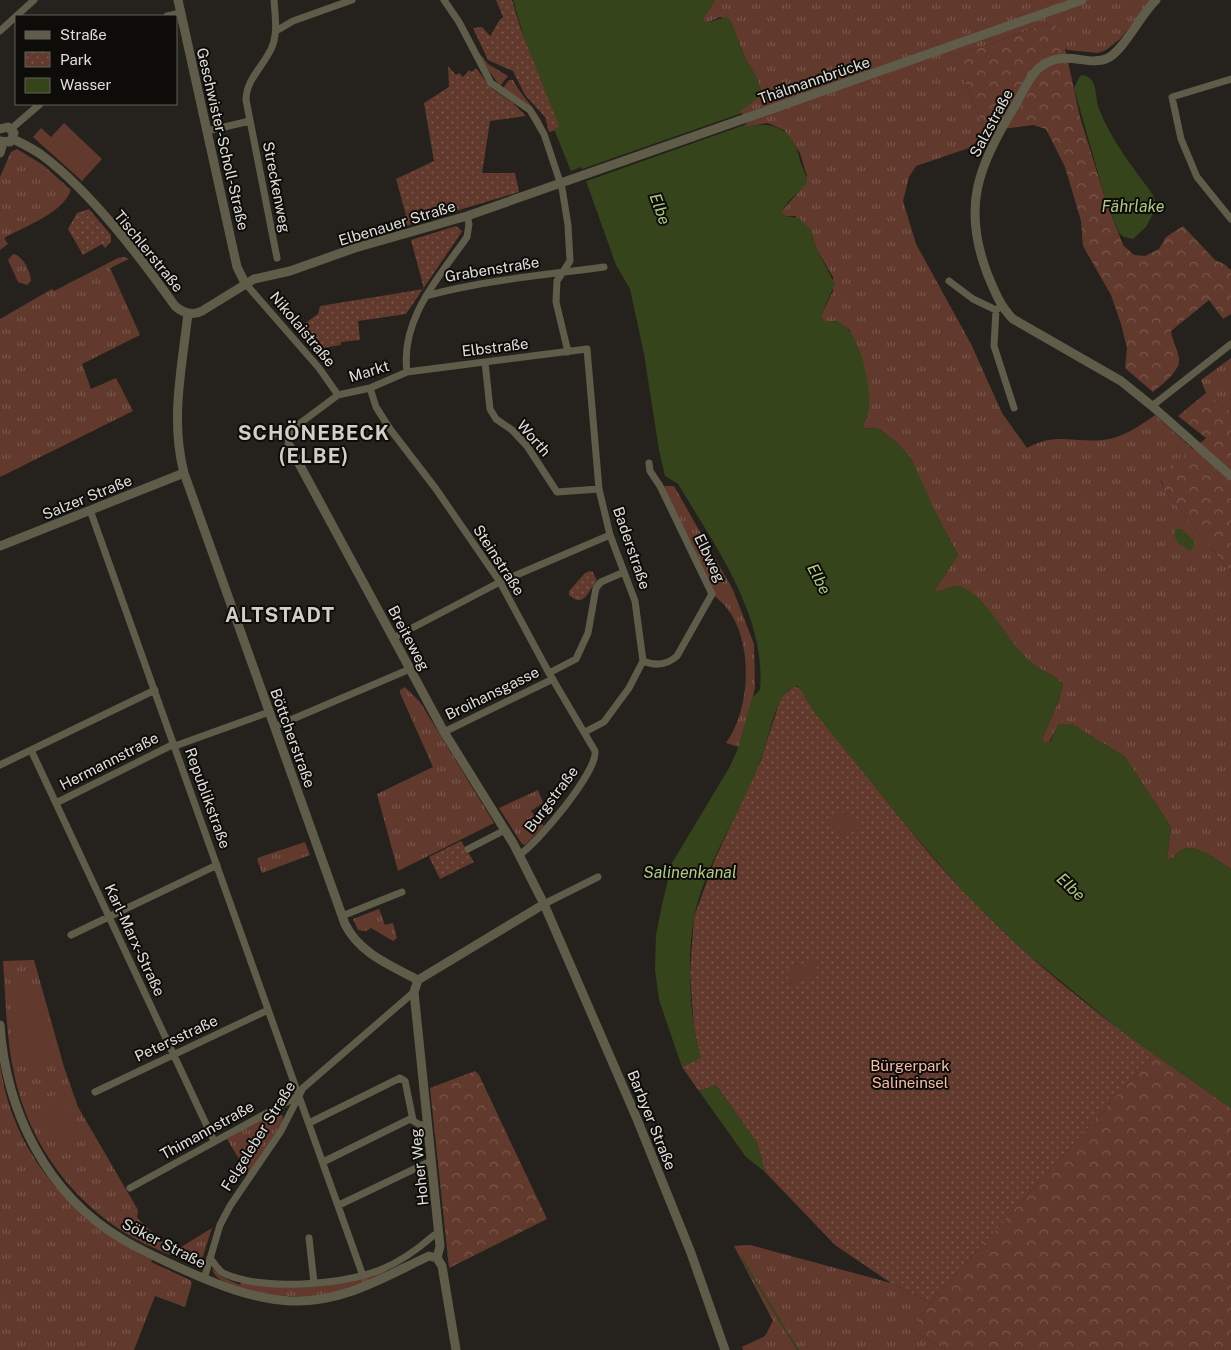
<svg xmlns="http://www.w3.org/2000/svg" width="1231" height="1350" viewBox="0 0 1231 1350" font-family="'Public Sans',sans-serif">
<defs>
<pattern id="grass-tufts" width="24" height="20" patternUnits="userSpaceOnUse" patternTransform="scale(1.25)"><rect width="24" height="20" fill="#623a2d"/><path d="M3 7l-1-3M5 7V3M7 7l1-3M15 17l-1-3M17 17v-4M19 17l1-3" fill="none" stroke="#78564b"/></pattern>
<pattern id="forest-crowns" width="20" height="18" patternUnits="userSpaceOnUse" patternTransform="scale(1.25)"><rect width="20" height="18" fill="#623a2d"/><path d="M2 6a3 3 0 1 1 6 0M12 15a3 3 0 1 1 6 0" fill="none" stroke="#78564b"/></pattern>
<pattern id="park-dots" width="8" height="8" patternUnits="userSpaceOnUse" patternTransform="scale(1.25)"><rect width="8" height="8" fill="#623a2d"/><path d="M2 2h.1M6 6h.1" fill="none" stroke="#78564b" stroke-width="1.8" stroke-linecap="round"/></pattern>
</defs>
<rect width="100%" height="100%" fill="#25221d"/>
<!-- grass -->
<path fill="url(#grass-tufts)" d="M 715,0 L 1151,0 L 1120,39 L 1106,50 L 1098,53 L 1068,50 L 1063,47 L 1062,34 L 1048,23 L 962,54 L 951,55 L 967,86 L 985,131 L 972,147 L 916,166 L 909,177 L 903,201 L 916,244 L 971,344 L 1002,413 L 1027,448 C 1056,432 1072,443 1103,440 C 1123,438 1139,426 1155,415 L 1194,450 L 1167,469 L 1161,481 L 1164,490 L 1231,572 L 1231,869 C 1214,859 1188,835 1173,858 L 1167,859 L 1171,827 L 1125,757 L 1072,724 L 1059,724 L 1049,742 L 1044,742 L 1042,739 L 1059,700 L 1063,684 C 1050,672 1034,668 1023,655 C 1001,630 988,605 960,586 L 936,592 L 934,591 L 958,555 L 938,518 L 910,458 L 899,445 L 880,429 L 865,428 L 863,425 L 867,416 L 850,330 L 836,321 L 824,322 L 821,316 L 833,291 L 833,277 L 816,248 L 811,230 L 795,216 L 785,216 L 781,212 L 802,188 L 807,176 L 800,153 L 784,130 L 768,123 L 744,127 L 739,112 L 758,80 L 746,60 L 730,20 L 720,17 L 706,23 L 702,20 Z
M 480,54 L 488,64 L 508,76 L 500,86 L 478,56 Z
M 509,80 L 513,80 C 522,98 541,113 545,131 L 526,103 L 503,88 Z
M 17,149 L 43,165 L 71,190 C 62,214 25,226 4,238 L 8,244 L 0,250 L 0,177 L 11,152 Z
M 13,254 C 23,255 31,273 31,281 L 27,285 L 18,282 L 8,260 Z
M 124,257 L 129,259 L 110,268 L 140,335 L 82,364 L 91,389 L 116,378 L 133,411 L 0,477 L 0,319 L 52,289 L 54,291 L 118,258 Z
M 1231,358 L 1231,412 L 1206,393 L 1201,380 Z
M 660,486 L 674,486 L 733,590 L 754,644 L 755,687 L 742,748 L 726,743 C 751,709 754,641 726,607 C 722,602 717,598 712,594 Z
M 405,687 L 420,702 L 494,823 L 398,871 L 377,794 L 433,767 L 400,693 L 400,690 Z
M 538,790 L 543,803 L 531,811 L 544,826 L 525,845 L 522,844 L 499,808 Z
M 305,842 L 310,855 L 262,873 L 257,859 L 260,857 Z
M 379,909 L 385,925 L 393,923 L 397,938 L 393,941 L 371,928 L 366,931 L 358,930 L 353,919 Z
M 34,960 L 64,1067 L 78,1107 L 138,1210 L 137,1218 L 173,1252 L 212,1228 L 203,1256 L 199,1262 L 193,1262 C 180,1258 166,1254 154,1248 C 84,1217 32,1153 15,1078 C 6,1040 6,1000 3,961 Z
M 0,1063 C 11,1153 73,1221 152,1260 L 151,1262 L 190,1280 L 192,1283 L 185,1307 L 155,1296 L 134,1350 L 0,1350 Z
M 275,1111 L 283,1116 L 282,1123 L 248,1174 L 227,1139 Z
M 750,1245 L 891,1283 L 930,1303 L 911,1330 L 947,1350 L 743,1350 L 742,1347 L 765,1336 L 773,1321 L 734,1246 Z
M 212,1268 L 222,1277 L 240,1285 L 242,1281 L 274,1286 L 386,1271 C 346,1303 281,1301 235,1286 C 225,1282 214,1279 212,1268 Z"/>
<!-- forest -->
<path fill="url(#forest-crowns)" d="M 1048,23 L 1055,25 L 1062,34 L 1080,117 L 1105,198 L 1123,245 L 1134,255 L 1145,256 L 1159,249 L 1166,237 L 1183,226 L 1215,260 L 1224,264 L 1231,270 L 1231,314 L 1223,319 L 1209,300 L 1171,331 C 1172,340 1176,345 1178,354 C 1184,369 1164,383 1153,392 L 1125,368 L 1127,348 L 1121,324 L 1111,295 L 1083,246 L 1081,221 L 1065,167 L 1046,129 L 1033,125 L 985,131 L 967,86 L 950,55 L 962,54 Z
M 1206,393 L 1231,412 L 1231,572 L 1164,490 C 1163,485 1160,479 1162,474 C 1167,466 1196,448 1206,438 L 1178,416 Z
M 1154,1054 L 1231,1108 L 1231,1350 L 947,1350 L 911,1330 L 930,1303 Z
M 475,1071 L 479,1075 L 547,1219 L 449,1268 L 430,1088 Z"/>
<!-- park -->
<path fill="url(#park-dots)" d="M 496,0 L 512,0 L 521,30 L 562,128 L 549,132 L 545,117 L 525,95 L 513,71 L 488,60 L 473,28 L 482,27 L 490,36 C 495,30 497,21 503,17 Z
M 448,66 L 456,75 L 459,73 L 463,77 L 469,70 L 472,72 L 476,68 L 491,88 L 513,103 L 526,116 L 490,121 L 482,173 L 515,173 L 519,192 L 382,233 L 406,215 L 396,179 L 434,161 L 424,103 L 449,87 Z
M 89,209 L 111,235 L 111,242 L 105,248 L 102,244 L 83,255 L 68,229 L 77,213 Z
M 456,226 L 462,231 L 461,233 L 406,314 L 358,321 L 360,340 L 341,342 L 341,345 L 323,348 L 316,354 L 296,330 L 318,314 L 320,306 L 424,289 L 411,240 Z
M 590,571 L 593,572 L 597,581 C 587,591 585,609 569,595 L 569,591 L 585,573 Z
M 794,686 L 801,689 C 820,722 846,749 869,779 C 901,819 932,859 967,895 C 1023,954 1088,1008 1154,1054 L 930,1303 L 891,1283 L 835,1245 L 765,1172 L 757,1143 L 716,1085 L 699,1091 L 682,1067 L 700,1057 L 694,1028 L 690,973 L 694,917 L 715,859 L 761,760 L 781,697 Z
M 461,841 L 474,862 L 440,879 L 429,857 Z"/>
<!-- pitch -->
<path fill="#623a2d" d="M 64,123 L 102,159 L 82,181 L 33,137 L 41,128 L 51,137 Z
M 845,811 L 859,827 L 843,838 L 828,822 Z
M 814,960 L 819,974 L 791,985 L 786,971 Z
M 19,985 L 39,987 L 57,1051 L 56,1056 L 40,1059 L 38,1064 L 68,1096 L 73,1098 L 74,1102 L 69,1103 L 78,1138 L 73,1147 L 67,1149 C 56,1145 51,1130 42,1123 L 37,1123 L 34,1117 L 40,1116 L 50,1097 L 59,1094 L 30,1063 L 14,1053 L 10,992 Z"/>
<!-- water -->
<path fill="#36441b" d="M 513,0 L 715,0 L 702,20 L 706,23 L 726,17 L 730,20 L 746,60 L 758,80 L 762,93 L 758,98 L 739,112 L 744,127 C 775,121 793,128 800,160 C 802,168 807,174 807,183 L 789,201 L 781,212 L 785,216 L 799,218 L 811,230 L 816,248 L 835,284 L 821,316 L 824,322 C 830,321 837,320 842,324 C 861,336 871,386 869,407 C 869,413 865,419 863,425 L 865,428 L 880,429 L 899,445 L 911,458 L 938,518 L 958,555 L 934,591 L 936,592 C 943,590 951,585 958,586 C 982,590 1007,638 1023,655 C 1035,668 1050,672 1063,684 L 1059,700 L 1042,739 L 1044,742 L 1050,742 L 1059,724 L 1072,724 L 1125,757 L 1171,827 L 1167,859 L 1173,858 C 1188,835 1214,859 1231,869 L 1231,1108 L 1125,1034 L 1018,946 L 966,895 L 910,830 L 814,712 L 798,686 C 776,687 770,736 763,753 C 744,809 706,859 694,918 C 687,955 689,1021 701,1058 L 682,1067 L 659,1000 L 655,970 L 656,935 L 662,905 L 672,863 L 729,768 L 737,751 L 752,698 L 760,690 C 767,616 714,544 678,484 L 665,476 L 659,450 L 644,354 L 630,289 L 616,265 L 581,167 L 571,171 L 554,129 L 559,126 L 524,38 Z
M 1083,75 C 1099,79 1094,95 1099,109 C 1112,142 1133,167 1153,195 L 1157,206 L 1146,227 L 1133,239 L 1124,237 L 1119,233 L 1105,198 L 1074,88 L 1080,76 Z
M 1176,529 L 1181,529 L 1194,541 L 1195,545 L 1190,551 L 1178,543 L 1174,535 Z
M 716,1085 L 757,1143 L 765,1172 L 746,1157 L 699,1091 Z"/>
<!-- pier -->
<path fill="#25221d" d="M 742,113 L 746,124 L 750,123 L 584,182 L 579,170 Z"/>
<g fill="none" stroke-linecap="round" stroke-linejoin="round">
<!-- stream -->
<path stroke="#36441b" stroke-width="2" d="M 741,1258 L 798,1350"/>
<!-- minor -->
<path stroke="#5f5d4a" stroke-width="7" d="M 274,0 C 275,16 278,32 272,47 C 264,66 246,79 246,100 L 277,258
M 444,0 L 459,22 L 491,83 L 530,110 L 544,134 L 562,188 L 568,225 L 570,261 L 557,281 L 556,302 L 568,352
M 167,16 L 180,13
M 0,31 L 34,0
M 276,31 L 293,21 L 352,0
M 1231,79 L 1172,97 L 1181,139 L 1197,177 L 1231,219
M 11,129 L 40,104
M 207,131 L 250,121
M 949,281 L 973,299 L 996,310
M 245,283 L 319,368 L 338,395
M 426,296 C 484,280 545,275 604,267
M 1002,306 L 996,310 L 994,346 L 1014,408
M 485,362 L 490,409 L 496,419 L 512,430 L 527,446 L 557,492 L 599,489
M 407,372 C 400,319 439,277 467,237 L 469,224 L 467,216
M 370,388 L 376,407 L 390,429 L 436,489 L 500,582 L 549,673 L 595,751 C 598,771 538,843 519,855
M 1152,406 L 1231,344
M 274,434 L 291,430
M 289,445 L 288,437 L 291,430 L 338,395 L 370,388 L 407,372 L 587,349 L 599,489 L 610,535 L 635,601 L 643,661 L 629,688 L 604,722 L 585,732
M 90,510 L 363,1276
M 393,638 L 500,582 L 610,535
M 643,661 C 655,666 667,665 677,656 L 712,594 L 660,486 L 650,471 L 649,463
M 549,673 L 576,659 L 588,633 L 596,588 L 601,582 L 624,572
M 274,727 L 410,669
M 444,732 L 553,679
M 175,746 L 269,712
M 31,750 L 214,1141
M 0,765 L 155,690
M 56,803 L 174,744
M 468,849 L 505,830
M 544,904 L 598,877
M 342,916 L 402,892
M 71,935 L 217,865
M 95,1092 L 268,1010
M 309,1123 L 400,1078 L 405,1081 L 413,1120
M 323,1162 L 410,1119 L 420,1125 L 428,1124
M 130,1188 L 298,1096
M 339,1205 L 431,1161
M 309,1238 L 314,1283
M 210,1258 C 214,1263 219,1272 225,1274 C 265,1291 340,1285 380,1270 C 400,1262 417,1250 434,1235 L 439,1235
M 204,1279 L 220,1225 L 230,1206 L 281,1131 L 303,1088 L 414,992"/>
<!-- tertiary -->
<path stroke="#5f5d4a" stroke-width="9" d="M 178,0 L 237,267 L 245,283
M 1156,0 C 1141,14 1123,51 1108,58 C 1088,68 1064,47 1039,68 C 1028,78 1021,96 1013,109 C 978,168 962,206 987,273 C 994,290 1000,306 1013,319 L 1121,381 L 1152,406 L 1231,476
M 0,129 L 8,127 L 14,133 L 10,142 L 0,141
M 13,139 C 23,144 34,149 43,156 C 91,192 140,257 175,306 C 183,313 193,316 202,311 L 254,279 L 290,271 L 355,248 L 467,216 L 1082,0
M 0,153 L 3,143
M 188,313 C 182,368 170,419 184,473 L 345,924 C 359,953 390,965 418,980
M 289,445 L 444,732 L 513,843 L 544,904 L 637,1119 L 691,1253 L 725,1350
M 0,546 L 184,473
M 418,980 L 414,992 L 440,1246 L 437,1258
M 418,980 L 544,904
M 0,1025 C 6,1111 46,1194 122,1239 C 140,1250 160,1259 180,1268 C 215,1284 252,1299 291,1301 C 343,1303 384,1277 429,1256 L 437,1258
M 437,1258 L 442,1266 L 456,1350"/>
</g>
<g text-anchor="middle" dominant-baseline="central" stroke-width="4" stroke-linejoin="round" paint-order="stroke">
<!-- street labels -->
<g font-size="15" fill="#e0dedb" stroke="#0d0c09">
<text transform="translate(814 80) rotate(-19)">Thälmannbrücke</text>
<text transform="translate(991 123) rotate(-62)">Salzstraße</text>
<text transform="translate(223 139) rotate(77)">Geschwister-Scholl-Straße</text>
<text transform="translate(277 187) rotate(79)">Streckenweg</text>
<text transform="translate(397 223) rotate(-17)">Elbenauer Straße</text>
<text transform="translate(149 251) rotate(51)">Tischlerstraße</text>
<text transform="translate(492 269) rotate(-9)">Grabenstraße</text>
<text transform="translate(303 329) rotate(50)">Nikolaistraße</text>
<text transform="translate(495 347) rotate(-7)">Elbstraße</text>
<text transform="translate(369 371) rotate(-17)">Markt</text>
<text transform="translate(534 438) rotate(49)">Worth</text>
<text transform="translate(87 497) rotate(-22)">Salzer Straße</text>
<text transform="translate(632 548) rotate(71)">Baderstraße</text>
<text transform="translate(710 558) rotate(64)">Elbweg</text>
<text transform="translate(499 560) rotate(57)">Steinstraße</text>
<text transform="translate(409 638) rotate(62)">Breiteweg</text>
<text transform="translate(492 693) rotate(-26)">Broihansgasse</text>
<text transform="translate(293 738) rotate(70)">Böttcherstraße</text>
<text transform="translate(109 761) rotate(-27)">Hermannstraße</text>
<text transform="translate(208 798) rotate(70)">Republikstraße</text>
<text transform="translate(551 799) rotate(-53)">Burgstraße</text>
<text transform="translate(135 940) rotate(65)">Karl-Marx-Straße</text>
<text transform="translate(176 1038) rotate(-25)">Petersstraße</text>
<text transform="translate(652 1120) rotate(68)">Barbyer Straße</text>
<text transform="translate(207 1130) rotate(-29)">Thimannstraße</text>
<text transform="translate(258 1136) rotate(-58)">Felgeleber Straße</text>
<text transform="translate(419 1167) rotate(-96)">Hoher Weg</text>
<text transform="translate(164 1243) rotate(27)">Söker Straße</text>
</g>
<!-- park labels -->
<g font-size="15" fill="#f9bca9" stroke="#0d0c09">
<text x="910" y="1065">Bürgerpark<tspan x="910" dy="17">Salineinsel</tspan></text>
</g>
<!-- water labels -->
<g font-size="16" font-style="italic" fill="#b0c985" stroke="#0d0c09">
<text x="1133" y="206">Fährlake</text>
<text transform="translate(660 209) rotate(70)">Elbe</text>
<text transform="translate(819 579) rotate(63)">Elbe</text>
<text x="690" y="872">Salinenkanal</text>
<text transform="translate(1071 887) rotate(43)">Elbe</text>
</g>
<!-- district labels -->
<g font-size="20" font-weight="bold" letter-spacing="1" fill="#d3cfc7" stroke="#0d0c09">
<text x="314" y="433">SCHÖNEBECK<tspan x="314" dy="23">(ELBE)</tspan></text>
<text x="280" y="615">ALTSTADT</text>
</g>
</g>
<!-- legend -->
<rect x="15" y="15" width="162" height="90" fill="#0d0c09" stroke="#61605d"/>
<rect x="25" y="31" width="25" height="8" fill="#5f5d4a" stroke="#61605d"/>
<text x="60" y="40" font-size="15" fill="#e0dedb">Straße</text>
<rect x="25" y="52" width="25" height="15" fill="url(#park-dots)" stroke="#61605d"/>
<text x="60" y="65" font-size="15" fill="#e0dedb">Park</text>
<rect x="25" y="78" width="25" height="15" fill="#36441b" stroke="#61605d"/>
<text x="60" y="90" font-size="15" fill="#e0dedb">Wasser</text>
</svg>
